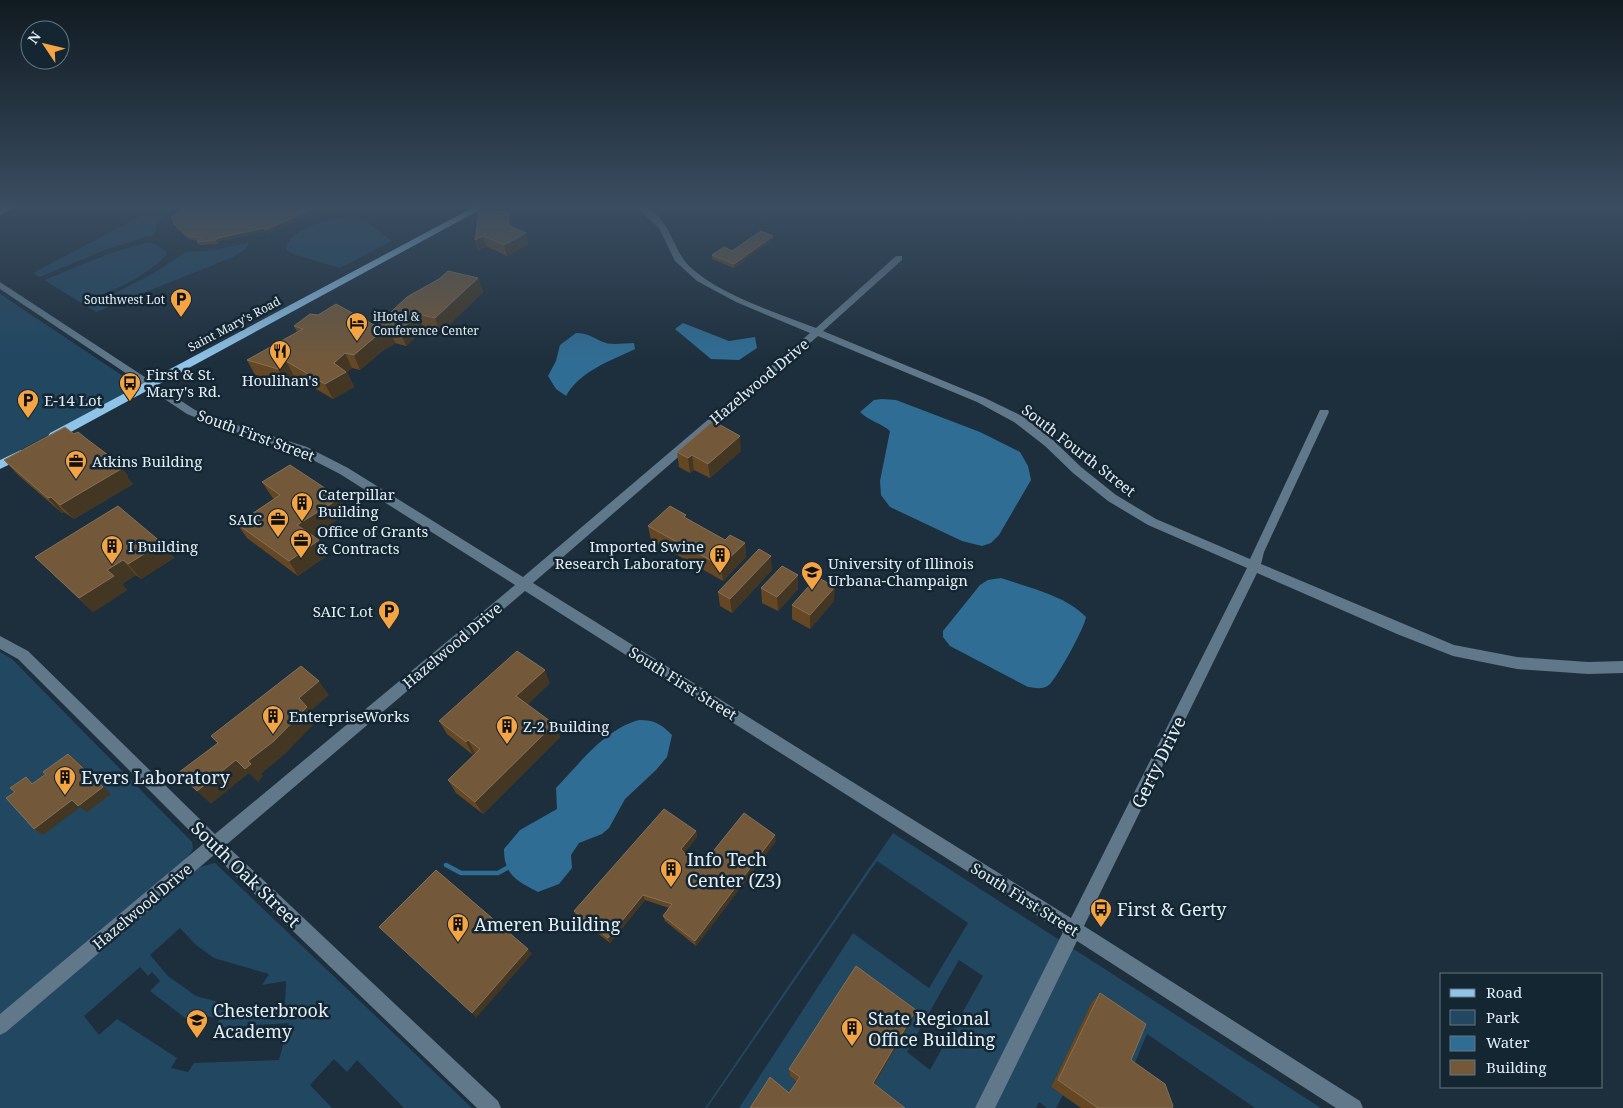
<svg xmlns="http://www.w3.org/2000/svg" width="1623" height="1108" viewBox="0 0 1623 1108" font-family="'Noto Serif',serif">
<rect width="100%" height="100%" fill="#1d2f3c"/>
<!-- green -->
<path fill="#214761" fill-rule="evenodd" d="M 159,210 L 168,213 L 158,223 L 153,235 L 107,249 L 40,277 L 33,273 L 151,211 Z
M 344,217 L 361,218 L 392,241 L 340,268 L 296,255 L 286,250 C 287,230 327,219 344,217 Z
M 146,243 L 155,244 L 166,251 L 166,255 C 145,278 111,291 83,304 L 44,280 L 111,253 Z
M 249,243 L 244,250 L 233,257 L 96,312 L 88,307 L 154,273 L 186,252 L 214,250 Z
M 0,294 L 132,382 L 132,388 L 119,397 L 0,461 Z
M 0,652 L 12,659 L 192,842 L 193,849 L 184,863 L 0,1018 Z
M 893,833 L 1321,1108 L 1255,1108 L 1147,1034 L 1134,1065 L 1122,1068 L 1092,1003 L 1051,1087 L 1063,1095 L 1056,1108 L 1047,1108 L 1039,1102 L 1036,1108 L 894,1108 L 790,1076 L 800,1085 L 790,1100 L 756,1108 L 739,1108 L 853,933 L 929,988 L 968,923 L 877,861 L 707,1108 L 705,1108 ZM 959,960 L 983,976 L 930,1070 L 907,1052 Z
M 215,863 L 472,1108 L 404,1108 L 357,1060 L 347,1072 L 334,1059 L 310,1085 L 332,1108 L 0,1108 L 0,1033 L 200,867 ZM 180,928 L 196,945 L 214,958 L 269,974 L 262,985 L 286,981 L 285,1004 L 241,1008 L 196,996 L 168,976 L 150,955 ZM 140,967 L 148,976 L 152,972 L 160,981 L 150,991 L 197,1027 L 202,1015 L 220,1019 L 214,1028 L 289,1023 L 279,1060 L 194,1063 L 188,1072 L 171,1068 L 177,1058 L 117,1019 L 99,1035 L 84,1016 Z"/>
<!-- water -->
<path fill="#306d95" d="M 683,323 L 729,341 L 755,337 L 757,348 L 739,360 L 711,359 L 675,329 Z
M 576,333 C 589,333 594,339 606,343 C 614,345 625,343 634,343 L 635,349 C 610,361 580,371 566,396 L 556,389 L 548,376 L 556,361 L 560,345 Z
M 882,399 L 896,400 L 980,432 L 1020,452 L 1028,466 L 1031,480 L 999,535 L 991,543 L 982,546 L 962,541 L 890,507 L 881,495 L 880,481 L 890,431 C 881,423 869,421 860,412 L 874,400 Z
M 1001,578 C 1029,588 1065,595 1086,617 C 1084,629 1059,674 1050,684 C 1044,690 1036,688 1028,687 L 950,646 L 943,637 L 943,631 L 980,585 L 988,580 Z
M 639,720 C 655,720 661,724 672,735 L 667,757 L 656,770 L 625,799 L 609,828 L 602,834 L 579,843 L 571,855 L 572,868 L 559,884 L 538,892 C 517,881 504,875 504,849 L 520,830 L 557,809 L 556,788 C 580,763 605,729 639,720 Z"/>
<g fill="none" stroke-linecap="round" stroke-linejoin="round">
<!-- stream -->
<path stroke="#306d95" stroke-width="4.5" d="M 446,865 L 461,873 L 498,873 L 507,868"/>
<!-- minor -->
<path fill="#60788a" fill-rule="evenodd" d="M 636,207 C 668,207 671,248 689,266 C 721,296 776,312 816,328 L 896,256 L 902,256 L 902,260 L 823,331 L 985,398 L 1022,416 L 1053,440 L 1081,467 L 1116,495 L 1156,519 L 1250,559 L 1319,412 L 1320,410 L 1328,410 L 1329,412 L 1264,552 L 1261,564 L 1454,645 L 1517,657 L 1588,662 L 1623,661 L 1623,673 L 1588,674 L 1517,669 L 1453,656 L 1397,634 L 1257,573 L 1084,926 L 1360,1101 L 1363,1108 L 1336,1108 L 1077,941 L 995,1108 L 975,1108 L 1063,932 L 525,591 L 226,845 L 498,1101 L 501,1108 L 477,1108 L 214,855 L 6,1032 L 0,1035 L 0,1014 L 203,844 L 18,659 L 0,649 L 0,636 L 28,651 L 215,834 L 515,585 L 340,474 L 299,453 L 223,429 L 187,414 L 0,289 L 0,282 L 195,410 L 231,423 L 307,447 L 348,468 L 523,577 L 810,333 L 736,302 L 697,281 L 675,261 L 659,228 ZM 818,336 L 977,402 L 1014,422 L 1045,446 L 1073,473 L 1108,501 L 1148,525 L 1247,568 L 1071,918 L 533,583 Z"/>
<!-- major -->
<path fill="#8fc3e8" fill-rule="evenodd" d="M 4,207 L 16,207 L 0,215 L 0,209 Z
M 474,207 L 485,207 L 58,439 L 54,440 L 48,436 L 50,433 Z
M 21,450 L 25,451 L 27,454 L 25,457 L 0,469 L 0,460 Z"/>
</g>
<!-- wall -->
<path fill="#654823" d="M 320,209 L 308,216 L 266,234 L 265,232 L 220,241 L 218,244 L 199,245 L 197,242 L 198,241 L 189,239 L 177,229 L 171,217 L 175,215 Z
M 512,221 L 511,227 L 529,244 L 507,256 L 486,246 L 478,251 L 475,240 Z
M 773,236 L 773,239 L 734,268 L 712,259 L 712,255 L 732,251 Z
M 478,278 L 483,292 L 441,333 L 424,329 L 406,346 L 395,343 L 381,352 L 360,370 L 352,368 L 347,372 L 354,387 L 333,399 L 294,376 L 287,384 L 255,375 L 247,360 L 297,332 L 294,326 L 376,326 Z
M 741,451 L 710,478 L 694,470 L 690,473 L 679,467 L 677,452 Z
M 4,460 L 116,461 L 128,476 L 127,477 L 133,484 L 74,519 L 64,512 L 62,513 L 18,475 Z
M 262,482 L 348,512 L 313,536 L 328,555 L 298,576 L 247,538 L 237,524 L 274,499 L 272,497 Z
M 687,519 L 725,540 L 745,543 L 746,557 L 723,581 L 651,540 L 648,526 Z
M 162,543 L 174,558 L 141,579 L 136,575 L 122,584 L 127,590 L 93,612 L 35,557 Z
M 772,570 L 732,613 L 720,606 L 718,592 Z
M 761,588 L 798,589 L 778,611 L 762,603 Z
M 834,601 L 810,629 L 792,619 L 792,605 Z
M 550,683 L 527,705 L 554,724 L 560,737 L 483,814 L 456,793 L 448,780 L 476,753 L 475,753 L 473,755 L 447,734 L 439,721 Z
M 696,831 L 697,837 L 684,853 L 698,870 L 776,841 L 696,946 L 665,921 L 663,916 L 669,908 L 645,900 L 610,943 L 577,917 L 574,911 Z
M 1100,993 L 1131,1060 L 1172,1108 L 1081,1108 L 1051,1087 L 1092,1002 Z
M 913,1018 L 874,1084 L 789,1093 L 797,1082 L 790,1076 L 789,1069 Z"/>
<!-- shaded-wall -->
<path fill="#433623" d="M 315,207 L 321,207 L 320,209 L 308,216 L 266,234 L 265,232 L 220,241 L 218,244 L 216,240 L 218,238 Z
M 509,211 L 512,221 L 511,236 L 508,225 Z
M 526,233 L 529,244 L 507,256 L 504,245 Z
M 483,236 L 486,246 L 478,251 L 475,240 Z
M 773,236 L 773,239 L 734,268 L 734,264 Z
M 478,278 L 483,292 L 441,333 L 435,318 Z
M 418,314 L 424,329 L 406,346 L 400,331 Z
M 389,328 L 395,343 L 381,352 L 360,370 L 354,355 L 375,337 Z
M 345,353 L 352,368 L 347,372 L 354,387 L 333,399 L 325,384 L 334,363 Z
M 286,361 L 294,376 L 287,384 L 278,369 Z
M 740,436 L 741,451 L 710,478 L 708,464 Z
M 692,455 L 694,470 L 690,473 L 688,458 Z
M 116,461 L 128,476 L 127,477 L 133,484 L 74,519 L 60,505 Z
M 51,497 L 64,512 L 62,513 L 48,498 Z
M 340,498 L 348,512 L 307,540 L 297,525 Z
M 319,540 L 328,555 L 298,576 L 289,561 Z
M 162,543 L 174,558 L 141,579 L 128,564 Z
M 745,543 L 746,557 L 723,581 L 721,566 Z
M 771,556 L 772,570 L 732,613 L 730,599 Z
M 123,560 L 136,575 L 122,584 L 127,590 L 93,612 L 79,598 L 107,570 Z
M 798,575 L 798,589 L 778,611 L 777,597 Z
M 835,587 L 834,601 L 810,629 L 810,615 Z
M 545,670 L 550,683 L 522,710 L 516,696 Z
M 319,681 L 329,695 L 311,711 L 318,720 L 285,754 L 261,774 L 263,776 L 258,782 L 249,773 L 211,804 L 197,791 L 236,760 L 248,761 L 299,698 Z
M 554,724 L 560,737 L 483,814 L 475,802 Z
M 468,740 L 475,753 L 473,755 L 466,742 Z
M 68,754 L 76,760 L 111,794 L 87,812 L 80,807 L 43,835 L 34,829 L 72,800 Z
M 696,831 L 697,837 L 683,855 L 681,849 Z
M 775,835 L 776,841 L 696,946 L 695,941 Z
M 643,895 L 645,900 L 610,943 L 608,938 Z
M 528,949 L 532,954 L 476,1018 L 472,1013 Z
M 916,1010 L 913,1018 L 871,1090 L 873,1083 Z"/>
<!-- building -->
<path fill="#73593a" stroke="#847157" d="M 183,207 L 315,207 L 306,212 L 265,230 L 264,228 L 218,238 L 216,240 L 197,242 L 202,238 L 187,236 L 175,225 L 171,217 L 175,215 Z
M 509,211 L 508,225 L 526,233 L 504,245 L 483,236 L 475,240 L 479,213 Z
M 761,231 L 773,236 L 734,264 L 712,255 L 724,247 L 732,251 Z
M 448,271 L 478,278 L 435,318 L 418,314 L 400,331 L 389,328 L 375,337 L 354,355 L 345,353 L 334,363 L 346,372 L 325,384 L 286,361 L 278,369 L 247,360 L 303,329 L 294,326 L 310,314 L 318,315 L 336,304 L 376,326 L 407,297 L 439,279 Z
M 713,421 L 740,436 L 708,464 L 692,455 L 688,458 L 677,452 Z
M 65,427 L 74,434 L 78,432 L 88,440 L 116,461 L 113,463 L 121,469 L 60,505 L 51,497 L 48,498 L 4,460 Z
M 290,465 L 340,498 L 297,525 L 319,540 L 289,561 L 237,524 L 280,495 L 262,482 Z
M 118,506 L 162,543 L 128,564 L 123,560 L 107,570 L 114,576 L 79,598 L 35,557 Z
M 670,506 L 686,515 L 684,517 L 725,540 L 730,535 L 745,543 L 721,566 L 648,526 Z
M 759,549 L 771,556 L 730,599 L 718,592 Z
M 782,566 L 798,575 L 777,597 L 761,588 Z
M 817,577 L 835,587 L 810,615 L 792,605 Z
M 517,651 L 545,670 L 516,696 L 554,724 L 475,802 L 448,780 L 480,749 L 468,740 L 466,742 L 439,721 Z
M 301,666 L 319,681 L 299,698 L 307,707 L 274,741 L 248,761 L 251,764 L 245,769 L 236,760 L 197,791 L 178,773 L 218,743 L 211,736 Z
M 68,754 L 103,787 L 78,806 L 72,800 L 34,829 L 6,798 L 15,792 L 10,788 L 26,777 L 32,784 L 46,774 L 43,772 Z
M 664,809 L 696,831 L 681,849 L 698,870 L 744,813 L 775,835 L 695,941 L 663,916 L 672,904 L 643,895 L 608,938 L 574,911 Z
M 436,870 L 528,949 L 472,1013 L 379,927 Z
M 856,966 L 916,1010 L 873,1083 L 905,1108 L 750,1108 L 770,1077 L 789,1093 L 800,1077 L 789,1069 Z
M 1100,993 L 1146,1024 L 1131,1060 L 1165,1084 L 1173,1106 L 1172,1108 L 1098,1108 L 1058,1080 Z"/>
<!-- sky -->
<linearGradient id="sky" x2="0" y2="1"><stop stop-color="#101a21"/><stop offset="0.57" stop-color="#3a4d61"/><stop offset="1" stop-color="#3a4d61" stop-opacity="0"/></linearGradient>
<rect width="1623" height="362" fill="url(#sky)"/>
<!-- icons -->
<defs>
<g id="parking-pin" transform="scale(1.125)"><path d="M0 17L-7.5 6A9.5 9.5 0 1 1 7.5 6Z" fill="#f4a443" stroke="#142632"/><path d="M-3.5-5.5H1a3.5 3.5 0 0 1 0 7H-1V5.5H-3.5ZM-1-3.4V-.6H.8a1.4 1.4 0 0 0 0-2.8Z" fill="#111"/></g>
<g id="hotel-pin" transform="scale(1.125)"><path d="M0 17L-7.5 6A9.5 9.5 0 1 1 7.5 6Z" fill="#f4a443" stroke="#142632"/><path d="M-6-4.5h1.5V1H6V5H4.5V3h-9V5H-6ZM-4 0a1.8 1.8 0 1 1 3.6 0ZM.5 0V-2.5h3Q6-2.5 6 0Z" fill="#111"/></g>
<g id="restaurant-pin" transform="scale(1.125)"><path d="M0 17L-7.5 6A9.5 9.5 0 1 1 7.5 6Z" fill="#f4a443" stroke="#142632"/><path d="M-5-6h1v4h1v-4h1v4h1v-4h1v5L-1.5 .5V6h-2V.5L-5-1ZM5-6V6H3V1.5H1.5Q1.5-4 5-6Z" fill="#111"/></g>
<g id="bus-pin" transform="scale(1.125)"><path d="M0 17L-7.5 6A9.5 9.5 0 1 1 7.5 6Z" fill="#f4a443" stroke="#142632"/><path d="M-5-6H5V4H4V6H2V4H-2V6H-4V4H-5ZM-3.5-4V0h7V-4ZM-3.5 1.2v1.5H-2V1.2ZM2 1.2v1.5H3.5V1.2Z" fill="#111"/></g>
<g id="office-pin" transform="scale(1.125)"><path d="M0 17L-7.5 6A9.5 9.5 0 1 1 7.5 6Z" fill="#f4a443" stroke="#142632"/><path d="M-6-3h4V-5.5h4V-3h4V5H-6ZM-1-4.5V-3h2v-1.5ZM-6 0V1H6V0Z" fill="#111"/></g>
<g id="building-pin" transform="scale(1.125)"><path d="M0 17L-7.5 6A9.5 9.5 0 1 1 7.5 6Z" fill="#f4a443" stroke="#142632"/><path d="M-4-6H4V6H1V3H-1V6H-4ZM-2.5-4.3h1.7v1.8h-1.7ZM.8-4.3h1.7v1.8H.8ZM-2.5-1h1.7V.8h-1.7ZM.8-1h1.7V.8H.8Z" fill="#111"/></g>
<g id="university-pin" transform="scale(1.125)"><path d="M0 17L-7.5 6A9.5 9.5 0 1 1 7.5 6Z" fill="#f4a443" stroke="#142632"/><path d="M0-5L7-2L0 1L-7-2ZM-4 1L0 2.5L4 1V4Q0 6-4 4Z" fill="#111"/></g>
<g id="school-pin" transform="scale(1.125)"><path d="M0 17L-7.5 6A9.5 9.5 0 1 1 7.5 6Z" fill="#f4a443" stroke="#142632"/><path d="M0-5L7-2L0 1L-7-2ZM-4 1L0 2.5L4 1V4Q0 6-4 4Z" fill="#111"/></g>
</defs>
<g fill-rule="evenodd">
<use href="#parking-pin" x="181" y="299"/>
<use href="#hotel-pin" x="357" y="323"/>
<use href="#restaurant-pin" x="280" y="351"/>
<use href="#bus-pin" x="130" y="383"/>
<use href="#parking-pin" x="28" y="400"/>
<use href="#office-pin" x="76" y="461"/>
<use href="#building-pin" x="302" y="503"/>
<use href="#office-pin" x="278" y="519"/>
<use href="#office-pin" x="301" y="540"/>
<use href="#building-pin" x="112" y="546"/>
<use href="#building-pin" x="720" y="555"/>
<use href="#university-pin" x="812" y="572"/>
<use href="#parking-pin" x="389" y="611"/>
<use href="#building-pin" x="273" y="716"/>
<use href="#building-pin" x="507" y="726"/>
<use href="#building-pin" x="65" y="777"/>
<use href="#building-pin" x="671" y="869"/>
<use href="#bus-pin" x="1101" y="909"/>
<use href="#building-pin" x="458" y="924"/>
<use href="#school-pin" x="197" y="1020"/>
<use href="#building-pin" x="852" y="1028"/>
</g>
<g text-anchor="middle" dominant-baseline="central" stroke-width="5" stroke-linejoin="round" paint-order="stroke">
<!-- far-poi labels -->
<g font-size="12" fill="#e3eef7" stroke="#142632" text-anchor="end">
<text x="165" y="299">Southwest Lot</text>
<text x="373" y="316" text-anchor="start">iHotel &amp;<tspan x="373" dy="14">Conference Center</tspan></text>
</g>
<!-- far-street labels -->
<g font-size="12" fill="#e3eef7" stroke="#142632">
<text transform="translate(234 324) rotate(-28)">Saint Mary's Road</text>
</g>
<!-- poi labels -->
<g font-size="15" fill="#e3eef7" stroke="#142632" text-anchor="start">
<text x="146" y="374">First &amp; St.<tspan x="146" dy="17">Mary's Rd.</tspan></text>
<text x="280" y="380" text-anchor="middle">Houlihan's</text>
<text x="44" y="400">E-14 Lot</text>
<text x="92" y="461">Atkins Building</text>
<text x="318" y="494">Caterpillar<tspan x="318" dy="17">Building</tspan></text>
<text x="262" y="519" text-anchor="end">SAIC</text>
<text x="317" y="531">Office of Grants<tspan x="317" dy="17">&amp; Contracts</tspan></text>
<text x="128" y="546">I Building</text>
<text x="704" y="546" text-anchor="end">Imported Swine<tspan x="704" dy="17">Research Laboratory</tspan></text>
<text x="828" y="563">University of Illinois<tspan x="828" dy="17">Urbana-Champaign</tspan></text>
<text x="373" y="611" text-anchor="end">SAIC Lot</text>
<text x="289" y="716">EnterpriseWorks</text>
<text x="523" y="726">Z-2 Building</text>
</g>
<!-- street labels -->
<g font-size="15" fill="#e3eef7" stroke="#142632">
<text transform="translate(759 381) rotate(-40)">Hazelwood Drive</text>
<text transform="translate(256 435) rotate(20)">South First Street</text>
<text transform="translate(1079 450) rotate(38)">South Fourth Street</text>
<text transform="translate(452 645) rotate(-40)">Hazelwood Drive</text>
<text transform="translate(683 683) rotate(32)">South First Street</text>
<text transform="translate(1025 899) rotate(32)">South First Street</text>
<text transform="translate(142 906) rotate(-40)">Hazelwood Drive</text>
</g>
<!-- near-street labels -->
<g font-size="18" fill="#e3eef7" stroke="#142632">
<text transform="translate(1158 762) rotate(-64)">Gerty Drive</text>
<text transform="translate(246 874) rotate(44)">South Oak Street</text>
</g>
<!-- near-poi labels -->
<g font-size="18" fill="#e3eef7" stroke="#142632" text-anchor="start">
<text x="81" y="777">Evers Laboratory</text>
<text x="687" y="859">Info Tech<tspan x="687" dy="21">Center (Z3)</tspan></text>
<text x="1117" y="909">First &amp; Gerty</text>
<text x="474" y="924">Ameren Building</text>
<text x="213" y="1010">Chesterbrook<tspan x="213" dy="21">Academy</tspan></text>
<text x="868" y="1018">State Regional<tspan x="868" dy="21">Office Building</tspan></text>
</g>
</g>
<!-- legend -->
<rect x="1440" y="973" width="162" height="115" fill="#142632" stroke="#677681"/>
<rect x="1450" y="989" width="25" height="8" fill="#8fc3e8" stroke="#677681"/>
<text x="1486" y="998" font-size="15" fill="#e3eef7">Road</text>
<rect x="1450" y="1010" width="25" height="15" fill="#214761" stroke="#677681"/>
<text x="1486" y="1023" font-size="15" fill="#e3eef7">Park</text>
<rect x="1450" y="1036" width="25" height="15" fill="#306d95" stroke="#677681"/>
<text x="1486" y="1048" font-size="15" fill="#e3eef7">Water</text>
<rect x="1450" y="1060" width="25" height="15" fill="#73593a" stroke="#677681"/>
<text x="1486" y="1073" font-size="15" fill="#e3eef7">Building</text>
<!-- north arrow -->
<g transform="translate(45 45) rotate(305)"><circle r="24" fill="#142632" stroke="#677681"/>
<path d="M0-4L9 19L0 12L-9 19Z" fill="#f4a443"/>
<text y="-8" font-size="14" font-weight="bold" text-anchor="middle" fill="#e3eef7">N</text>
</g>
</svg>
